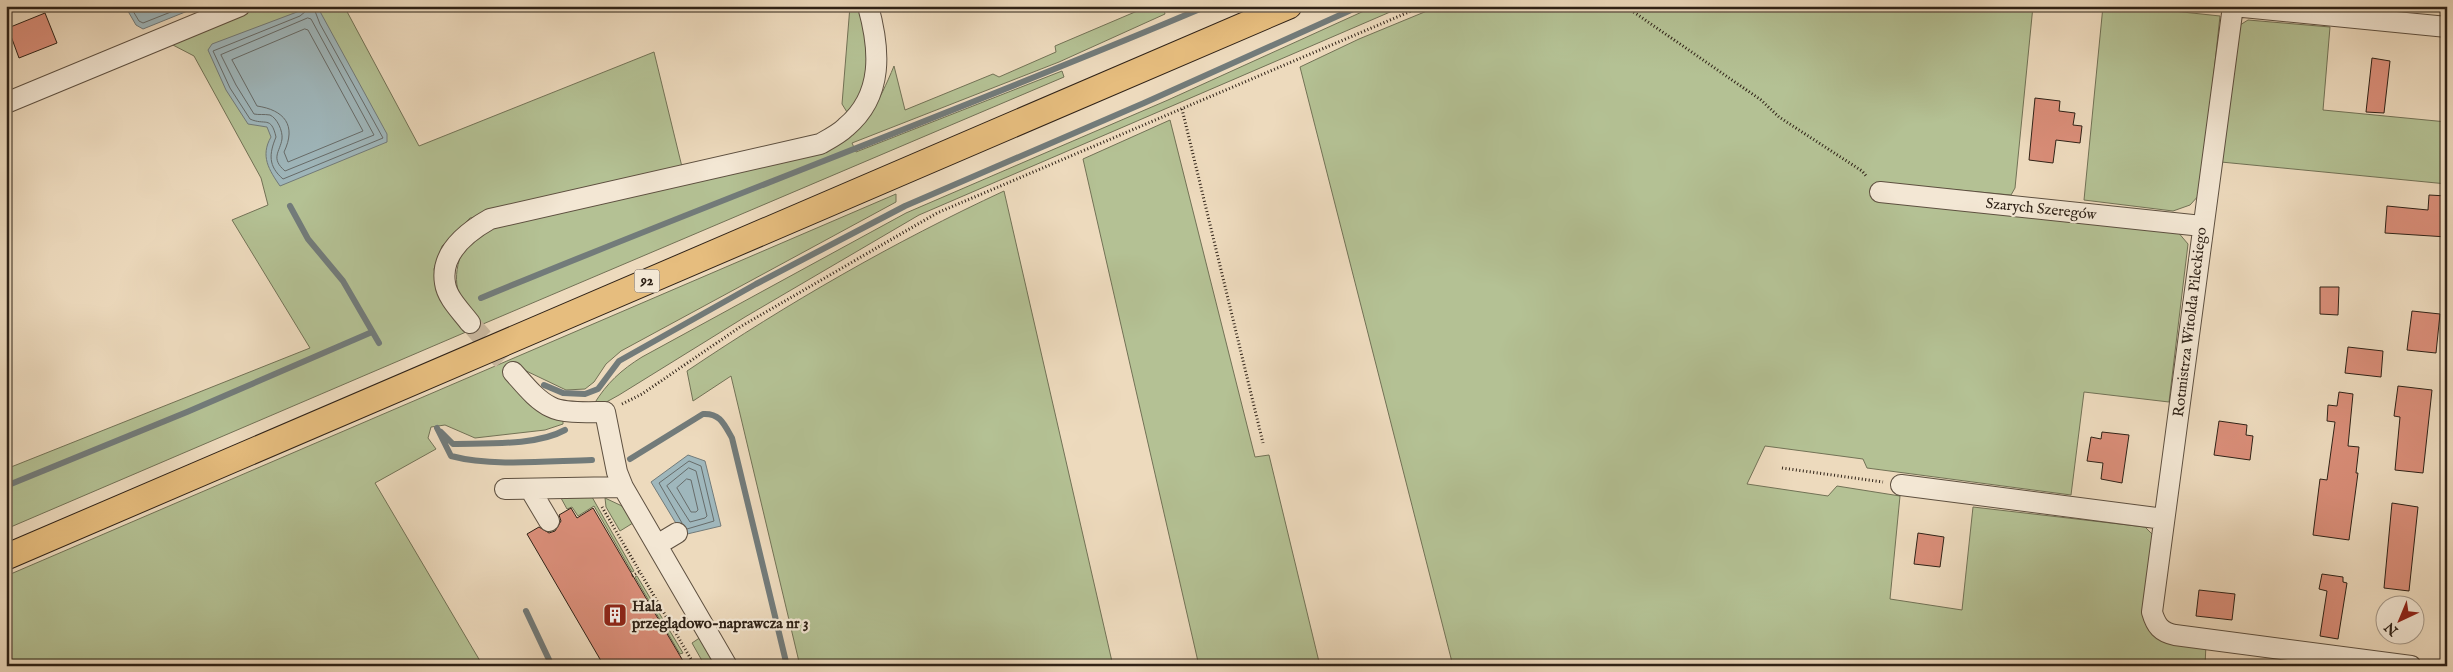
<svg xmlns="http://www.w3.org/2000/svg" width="2453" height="672" viewBox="0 0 2453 672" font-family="'IM FELL English',serif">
<rect width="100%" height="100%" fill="#eddabd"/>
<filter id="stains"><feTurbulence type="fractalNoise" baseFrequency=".004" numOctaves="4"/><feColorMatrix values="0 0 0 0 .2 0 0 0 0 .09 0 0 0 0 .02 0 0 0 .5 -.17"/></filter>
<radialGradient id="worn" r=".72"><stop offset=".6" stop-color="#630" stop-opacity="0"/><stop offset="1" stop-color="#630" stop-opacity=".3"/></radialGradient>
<!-- green -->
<path fill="#b4c194" stroke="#727256" d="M 261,6 L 344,6 L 419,146 L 654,52 L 683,171 L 470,218 L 442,246 L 434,269 L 440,297 L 466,332 L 6,529 L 6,469 L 310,348 L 232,220 L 268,205 L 261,178 L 194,56 L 171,44 Z
M 850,6 L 861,6 L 865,26 L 868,78 L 850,117 L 842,104 Z
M 1149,6 L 1163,6 L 1165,14 L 1059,62 L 852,143 L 856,152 L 1062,71 L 1064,77 L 483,324 C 476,315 471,312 465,305 C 450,287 456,251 474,237 C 479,233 488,230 494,226 L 831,149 C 866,129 879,102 894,66 L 905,110 L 993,74 L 999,77 L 1056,52 L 1055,46 Z
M 1375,6 L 1404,6 L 919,215 L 745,317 L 619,395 L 601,405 L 594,404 C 607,383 621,370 642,357 L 906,213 L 1168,100 Z
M 1439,6 L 2033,6 L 2015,188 L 2011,195 L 1884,183 L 2177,231 L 2188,244 L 2169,402 L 2084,392 L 2071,495 L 1867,468 L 1863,459 L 1765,446 L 1747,484 L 1828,496 L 1837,486 L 1900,496 L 1890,599 L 1962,610 L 1973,507 L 2145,527 L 2153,535 L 2144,609 L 2206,644 L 2205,666 L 1453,666 L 1300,67 L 1359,39 Z
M 2103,6 L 2126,6 L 2220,16 L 2201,193 L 2190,205 L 2173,211 L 2084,200 Z
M 2248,20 L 2330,27 L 2323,110 L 2447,122 L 2447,184 L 2221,162 L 2240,25 Z
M 1170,120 L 1255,457 L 1269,455 L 1320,666 L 1199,666 L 1083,159 Z
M 1004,191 L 1113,666 L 800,666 L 731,376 L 693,401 L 687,371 C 788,303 894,242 1004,191 Z
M 896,194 L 896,202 L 621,351 L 606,364 L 594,382 L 585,389 L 566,390 L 520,368 L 563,417 L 563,424 L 545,430 L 475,438 L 445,425 L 431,427 L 428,438 L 436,449 L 375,483 L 483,666 L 6,666 L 6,576 Z
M 592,497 L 634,571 L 632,572 L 594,506 L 578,516 L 572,507 L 567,509 L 561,498 Z
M 605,498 L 622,506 L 633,523 L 620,531 L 606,507 Z
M 637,576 L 683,653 L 680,654 L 635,577 Z
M 701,637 L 718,666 L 705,666 L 692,643 Z"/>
<!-- water -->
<path fill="#9fb7bc" stroke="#727b7a" d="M 125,6 L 200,6 L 143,29 L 136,25 Z
M 317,6 L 387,134 L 387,142 L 280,186 C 269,170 260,156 271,137 L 267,127 L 248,124 L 226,90 L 208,50 L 212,44 L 297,12 L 306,6 Z
M 688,455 L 705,461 L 721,526 L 683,535 L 651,482 Z"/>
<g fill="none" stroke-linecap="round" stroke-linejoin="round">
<!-- shore -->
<path stroke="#676c6a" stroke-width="1" d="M 130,6 L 139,21 L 143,23 L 186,6
M 307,6 L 306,11 L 300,16 L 213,51 L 230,88 L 250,119 C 265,126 271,115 276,137 C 269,154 268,166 283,179 L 383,138 L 320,24 L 313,6
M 308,18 L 311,19 L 374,135 L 285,171 C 270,158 280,152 282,139 C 283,131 277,118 270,115 C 264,114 259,115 254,114 L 236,85 L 221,55 Z
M 305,29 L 308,30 L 363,131 L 288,162 L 284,152 C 297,125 284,110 257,106 L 232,60 Z
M 689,468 L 696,471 L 707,516 L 705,518 L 690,522 L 667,486 Z
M 687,479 L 691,480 L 698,510 L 696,512 L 691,512 L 677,488 Z
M 682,523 L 659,483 L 689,461 L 701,466 L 714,521 L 687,529"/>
<!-- stream -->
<path stroke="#727b7a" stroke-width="6" d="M 290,206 L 308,239 L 343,281 L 379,343
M 481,298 C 722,198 967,108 1207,6
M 544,385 L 563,393 L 585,394 L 598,389 L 619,361 L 756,284 L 905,206 L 1144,103 L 1360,6
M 437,428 L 451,456 C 492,467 549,461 592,460
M 441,432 L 453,444 C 486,443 536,446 565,430
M 630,459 L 703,414 C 720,413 724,424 732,438 L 787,666
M 6,486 L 187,412 L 372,332
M 526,611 L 552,666"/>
</g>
<!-- building -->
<path fill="#da8e79" stroke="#2f2217" d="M 45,13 L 57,43 L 19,58 L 8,28 Z
M 2372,58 L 2390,61 L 2384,113 L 2366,112 Z
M 2035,98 L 2060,101 L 2059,111 L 2075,113 L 2073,125 L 2082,126 L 2080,143 L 2056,140 L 2053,163 L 2029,160 Z
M 2429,195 L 2447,196 L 2447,237 L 2385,233 L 2387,206 L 2428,210 Z
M 2320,287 L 2339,287 L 2338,315 L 2320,314 Z
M 2412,311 L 2440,314 L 2436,353 L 2407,350 Z
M 2348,347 L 2383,351 L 2381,377 L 2345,373 Z
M 2398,386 L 2432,390 L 2423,473 L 2395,470 L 2400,417 L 2394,416 Z
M 2339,392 L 2353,394 L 2348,446 L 2359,447 L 2356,473 L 2358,473 L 2349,540 L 2313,535 L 2320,479 L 2327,480 L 2335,422 L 2327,421 L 2328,405 L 2337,406 Z
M 2219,421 L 2247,425 L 2246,435 L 2253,436 L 2250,460 L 2214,455 Z
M 2102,432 L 2129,435 L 2122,483 L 2101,479 L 2103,463 L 2087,461 L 2091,437 L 2101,439 Z
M 2392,503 L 2418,507 L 2409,591 L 2384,588 Z
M 571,508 L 577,518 L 593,508 L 686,666 L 604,666 L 527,534 L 539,527 L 549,533 L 555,531 L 561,521 L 559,515 Z
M 1918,533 L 1944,537 L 1940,567 L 1914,564 Z
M 2322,574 L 2343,577 L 2343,582 L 2347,583 L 2338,639 L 2320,636 L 2327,591 L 2319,589 Z
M 2199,590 L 2235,594 L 2232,620 L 2196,616 Z"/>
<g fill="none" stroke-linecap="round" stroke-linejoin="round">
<!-- minor-tunnel -->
<path stroke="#c7b59c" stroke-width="20" stroke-dasharray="20 10" stroke-linecap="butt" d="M 470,323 L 513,372"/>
<!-- minor casing -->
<g stroke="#5e5040" stroke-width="22">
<path id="minor" d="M 6,103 L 240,6
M 1880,192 L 2202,226
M 470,323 C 461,311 447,298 445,283 C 440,253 467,232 490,219 L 820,144 C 829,139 839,134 846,127 C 884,95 880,49 868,6
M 513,372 C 524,384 536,400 551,407 C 564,414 591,412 605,412 L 617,472 L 623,487 L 727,666
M 1901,485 L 2164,519
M 505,489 L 623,487
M 530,489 L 549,521
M 657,545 L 677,533
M 2411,666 L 2175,635 C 2161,632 2156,626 2152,612 L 2233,6 L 2447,27"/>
</g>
<!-- major casing -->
<g stroke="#2f2217" stroke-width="27">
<path id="major" d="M 6,557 L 1289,6"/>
</g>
<!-- path -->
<path stroke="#2f2217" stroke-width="3" stroke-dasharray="1 2.5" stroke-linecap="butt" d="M 1625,6 L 1761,100 L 1779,117 L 1862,171 L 1867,177
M 1182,109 L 1263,443
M 622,404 L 642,394 L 740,327 L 937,213 L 1423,6
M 1782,468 L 1883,482
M 602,507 L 695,666
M 632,576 L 639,572"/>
<!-- minor -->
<use href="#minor" stroke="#f3e7d4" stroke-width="20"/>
<!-- major -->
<use href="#major" stroke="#e6bd7e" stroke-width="25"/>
</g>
<!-- icons -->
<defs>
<g id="building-square" transform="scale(1.25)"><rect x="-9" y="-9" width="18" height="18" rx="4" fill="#8f2418" stroke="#f3e7d4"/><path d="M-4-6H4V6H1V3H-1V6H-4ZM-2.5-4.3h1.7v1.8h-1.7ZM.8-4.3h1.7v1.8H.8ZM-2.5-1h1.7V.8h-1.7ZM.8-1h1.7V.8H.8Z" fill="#fff"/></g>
</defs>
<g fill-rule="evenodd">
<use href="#building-square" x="615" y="615"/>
</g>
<g text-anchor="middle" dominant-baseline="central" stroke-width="4.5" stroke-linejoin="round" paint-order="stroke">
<!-- shield labels -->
<rect fill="#f3e7d4" stroke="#6a5d50" stroke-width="1" x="634.5" y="269.5" width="25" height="23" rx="4"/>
<g font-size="14" font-weight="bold" fill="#2f2217">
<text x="647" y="281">92</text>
</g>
<!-- street labels -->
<g font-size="15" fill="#2f2217" stroke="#f3e7d4">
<text transform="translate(2041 209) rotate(6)">Szarych Szeregów</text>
<text transform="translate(2190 322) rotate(-83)">Rotmistrza Witolda Pileckiego</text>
</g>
<!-- poi labels -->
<g font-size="15" font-weight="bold" fill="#2f2217" stroke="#f3e7d4" text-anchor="start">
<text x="632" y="606">Hala<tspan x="632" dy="17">przeglądowo-naprawcza nr 3</tspan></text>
</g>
</g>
<!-- margin -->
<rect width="2453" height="672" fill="none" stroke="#eddabd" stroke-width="25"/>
<rect x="8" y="8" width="2438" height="657" fill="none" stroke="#2f2217" stroke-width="2.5"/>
<rect x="12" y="12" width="2428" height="647" fill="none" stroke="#2f2217"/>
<!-- north arrow -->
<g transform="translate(2400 620) rotate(224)"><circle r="24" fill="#f3e7d4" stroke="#a59888"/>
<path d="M0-4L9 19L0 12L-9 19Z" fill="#8f2418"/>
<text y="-8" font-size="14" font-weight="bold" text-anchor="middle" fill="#2f2217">N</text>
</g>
<rect width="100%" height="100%" filter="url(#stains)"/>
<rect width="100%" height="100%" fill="url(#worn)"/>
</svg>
